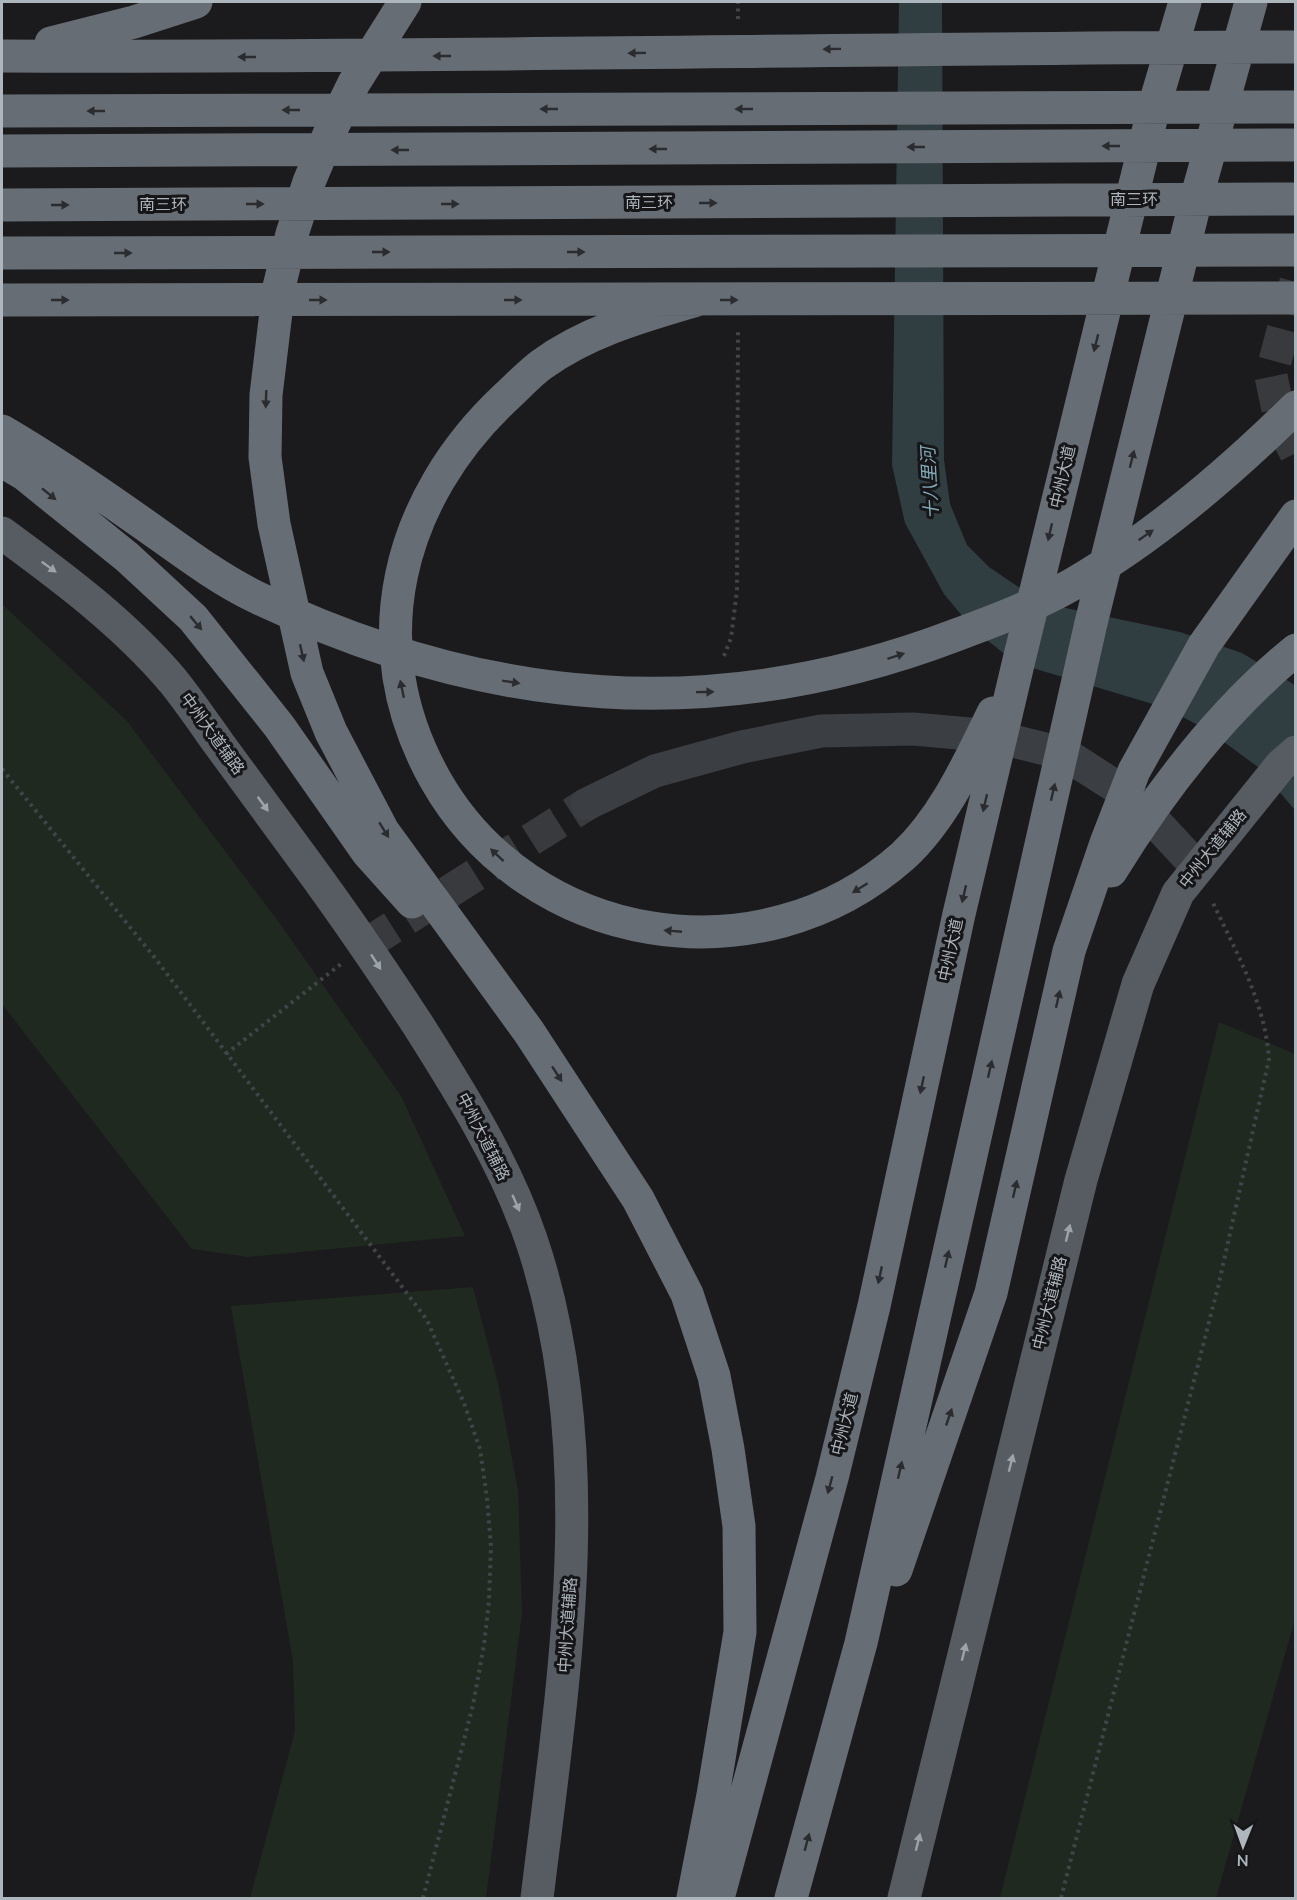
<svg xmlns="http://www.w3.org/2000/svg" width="1297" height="1900" viewBox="0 0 1297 1900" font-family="'Nunito Sans','Noto Sans SC',sans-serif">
<rect width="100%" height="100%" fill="#1b1b1d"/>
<!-- green -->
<path fill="#202920" d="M 2,604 L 126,720 L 278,921 L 401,1096 L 465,1236 L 248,1257 L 192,1249 L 2,1004 Z
M 1219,1022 L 1295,1054 L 1295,1619 L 1216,1898 L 1000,1898 Z
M 473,1287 L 498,1383 L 518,1491 L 522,1613 L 486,1898 L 250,1898 L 295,1731 L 293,1661 L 231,1306 Z"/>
<!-- water -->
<path fill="#303e42" d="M 899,2 L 942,2 L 944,460 L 950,504 L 967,545 L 989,567 L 1017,586 L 1061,607 L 1180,632 L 1242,653 L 1295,685 L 1295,810 L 1258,767 L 1209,731 L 1166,708 L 1016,663 L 973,629 L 944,594 L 905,523 L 892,465 Z"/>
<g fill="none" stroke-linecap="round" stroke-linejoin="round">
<!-- street-tunnel -->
<path stroke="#383a3d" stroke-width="33" stroke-dasharray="33 16" stroke-linecap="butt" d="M 1296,282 L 1271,376 L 1281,424 L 1296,453
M 365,945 L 587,804"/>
<!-- path -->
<path stroke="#41454a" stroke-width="4" stroke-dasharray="3 4.5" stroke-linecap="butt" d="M 738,19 L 738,2
M 724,656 L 731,638 L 737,590 L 738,329
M 2,769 L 155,958 L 427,1320 L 464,1403 L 480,1449 L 487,1498 L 491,1546 L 489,1601 L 484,1645 L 473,1705 L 423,1898
M 226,1054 L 341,964
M 1061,1898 L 1218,1287 L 1269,1059 C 1265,1002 1236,952 1212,901"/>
<!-- street -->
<path stroke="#3b3e43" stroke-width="33" d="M 587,804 L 655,771 L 742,747 L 821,731 L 913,729 L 993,736 L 1065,754 L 1132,797 L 1198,868"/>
<!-- primary -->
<path stroke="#575c62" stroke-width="33" d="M 2,533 C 62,577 124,623 173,681 C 189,701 204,723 219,744 C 248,784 278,824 307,864 C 346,917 382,970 418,1025 C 461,1093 505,1163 531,1239 C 603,1451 563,1683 537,1898
M 904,1898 L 1081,1180 L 1138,984 L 1178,893 L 1281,765 L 1296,752"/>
<!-- highway -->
<path stroke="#676d74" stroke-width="33" d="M 405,2 L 354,83 L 330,132 L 309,182 L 292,234 L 279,287 L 266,395 L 265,457 L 274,524 L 307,673 L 331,732 L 383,831 L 529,1032 L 638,1199 L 687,1294 L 714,1376 L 728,1449 L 739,1526 L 740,1632 L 713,1795 L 693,1898
M 51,43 L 134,22 L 196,2
M 2,56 C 433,58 864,48 1296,47
M 2,111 L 1296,107
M 2,151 L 1296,145
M 2,205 L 1296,199
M 2,253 L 1296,250
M 2,300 L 1296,298
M 697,300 C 643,316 588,331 541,365 C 529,374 518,386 506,397 C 398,498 359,644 435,779 C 529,946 760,983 903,856 C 944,818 969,762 993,713
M 2,431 C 48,458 91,487 135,518 C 174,545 213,576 256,597 C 487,707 715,727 956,635 C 1002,618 1047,601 1088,575 C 1164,529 1233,469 1296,407
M 2,461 L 24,474 L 127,557 L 193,618 L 279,726 L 368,853 L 412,902
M 1111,871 C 1161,790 1221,711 1296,650
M 896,1570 L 991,1293 L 1069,951 L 1106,843 L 1134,771 L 1204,645 L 1296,516
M 718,1898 L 832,1478 L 874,1306 L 959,914 L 1019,660 L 1154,107 L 1185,2
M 791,1898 L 861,1643 L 1091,623 L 1195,203 L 1251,2"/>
</g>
<!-- one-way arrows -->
<defs><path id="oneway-solid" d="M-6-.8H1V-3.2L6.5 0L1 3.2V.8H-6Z" transform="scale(1.5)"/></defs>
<g fill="#2a2c2f">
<use href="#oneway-solid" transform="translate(832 49) rotate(179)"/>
<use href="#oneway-solid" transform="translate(637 53) rotate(179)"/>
<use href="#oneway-solid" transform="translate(442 56) rotate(180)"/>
<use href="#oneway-solid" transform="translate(247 57) rotate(180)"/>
<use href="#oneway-solid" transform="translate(549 109) rotate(180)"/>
<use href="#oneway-solid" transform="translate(744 109) rotate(180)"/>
<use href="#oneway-solid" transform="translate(291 110) rotate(180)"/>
<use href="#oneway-solid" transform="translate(96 111) rotate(180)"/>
<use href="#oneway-solid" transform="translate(1111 146) rotate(180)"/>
<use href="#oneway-solid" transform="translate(916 147) rotate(180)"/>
<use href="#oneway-solid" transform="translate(658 149) rotate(180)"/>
<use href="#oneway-solid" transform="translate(400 150) rotate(180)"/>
<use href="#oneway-solid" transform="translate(708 203)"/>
<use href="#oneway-solid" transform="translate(255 204)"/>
<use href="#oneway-solid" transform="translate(450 204)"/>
<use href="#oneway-solid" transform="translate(60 205)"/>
<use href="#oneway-solid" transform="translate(381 252)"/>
<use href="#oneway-solid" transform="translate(576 252)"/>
<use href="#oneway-solid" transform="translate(123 253)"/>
<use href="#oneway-solid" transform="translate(60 300)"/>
<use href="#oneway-solid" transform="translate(318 300)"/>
<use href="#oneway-solid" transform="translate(513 300)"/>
<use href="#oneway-solid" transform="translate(729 300)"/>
<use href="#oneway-solid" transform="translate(1096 343) rotate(104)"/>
<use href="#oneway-solid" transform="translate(266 399) rotate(92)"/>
<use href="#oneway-solid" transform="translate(1132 459) rotate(-76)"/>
<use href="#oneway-solid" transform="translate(49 494) rotate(39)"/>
<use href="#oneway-solid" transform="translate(1050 532) rotate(103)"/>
<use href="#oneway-solid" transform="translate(1146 535) rotate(-35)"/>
<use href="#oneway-solid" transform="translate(196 623) rotate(50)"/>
<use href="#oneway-solid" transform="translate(302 653) rotate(77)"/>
<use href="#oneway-solid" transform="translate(896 656) rotate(-18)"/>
<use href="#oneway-solid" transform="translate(511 682) rotate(9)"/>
<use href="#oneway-solid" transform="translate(402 689) rotate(-102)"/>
<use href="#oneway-solid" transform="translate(705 692) rotate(-1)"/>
<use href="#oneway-solid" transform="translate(1053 792) rotate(-77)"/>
<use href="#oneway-solid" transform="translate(985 803) rotate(103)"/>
<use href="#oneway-solid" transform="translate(384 830) rotate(58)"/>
<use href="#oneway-solid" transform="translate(497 855) rotate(-137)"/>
<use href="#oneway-solid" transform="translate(860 888) rotate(148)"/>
<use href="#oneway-solid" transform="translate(964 894) rotate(103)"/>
<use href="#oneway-solid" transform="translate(673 931) rotate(-175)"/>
<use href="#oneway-solid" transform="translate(1058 999) rotate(-77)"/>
<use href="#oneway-solid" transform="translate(990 1069) rotate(-77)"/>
<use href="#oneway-solid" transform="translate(557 1074) rotate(57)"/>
<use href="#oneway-solid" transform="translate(922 1085) rotate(102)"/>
<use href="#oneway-solid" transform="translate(1015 1189) rotate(-77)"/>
<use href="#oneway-solid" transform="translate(947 1259) rotate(-77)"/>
<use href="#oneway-solid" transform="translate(880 1275) rotate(102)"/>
<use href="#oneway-solid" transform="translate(949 1417) rotate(-71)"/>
<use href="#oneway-solid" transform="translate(900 1470) rotate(-77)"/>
<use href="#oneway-solid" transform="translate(830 1485) rotate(105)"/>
<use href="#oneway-solid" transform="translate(807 1842) rotate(-75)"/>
</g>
<g fill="#9ca3ab">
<use href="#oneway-solid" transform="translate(49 567) rotate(36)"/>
<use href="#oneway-solid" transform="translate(263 804) rotate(54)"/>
<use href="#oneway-solid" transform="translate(376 962) rotate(57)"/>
<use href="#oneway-solid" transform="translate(516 1203) rotate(66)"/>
<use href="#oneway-solid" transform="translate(1068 1233) rotate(-76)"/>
<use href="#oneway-solid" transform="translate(1011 1463) rotate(-76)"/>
<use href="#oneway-solid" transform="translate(964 1652) rotate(-76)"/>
<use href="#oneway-solid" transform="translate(918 1842) rotate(-76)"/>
</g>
<g text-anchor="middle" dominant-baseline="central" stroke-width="6" stroke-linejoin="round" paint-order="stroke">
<!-- street labels -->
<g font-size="16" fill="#adb5bd" stroke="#161618">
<text x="1134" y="200">南三环</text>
<text x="649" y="203">南三环</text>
<text x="163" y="205">南三环</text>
<text transform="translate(1063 477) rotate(-77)">中州大道</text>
<text transform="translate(212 734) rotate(54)">中州大道辅路</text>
<text transform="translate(1213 849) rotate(-51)">中州大道辅路</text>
<text transform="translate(951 950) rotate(-78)">中州大道</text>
<text transform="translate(483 1137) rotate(63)">中州大道辅路</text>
<text transform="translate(1050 1303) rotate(-76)">中州大道辅路</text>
<text transform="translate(845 1424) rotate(-76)">中州大道</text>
<text transform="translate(568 1625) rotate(-86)">中州大道辅路</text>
</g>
<!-- water labels -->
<g font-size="18" font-style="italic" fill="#83aab9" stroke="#161618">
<text transform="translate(930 483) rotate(-93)">十八里河</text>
</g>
</g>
<!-- border -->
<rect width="1297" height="1900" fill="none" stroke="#adb5bd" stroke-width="6"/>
<!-- north arrow -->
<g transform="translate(1243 1846) rotate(181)" stroke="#161618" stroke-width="4.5" paint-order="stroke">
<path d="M0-4.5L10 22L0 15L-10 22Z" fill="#adb5bd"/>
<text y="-9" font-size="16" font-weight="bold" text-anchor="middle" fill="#adb5bd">N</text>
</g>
</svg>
